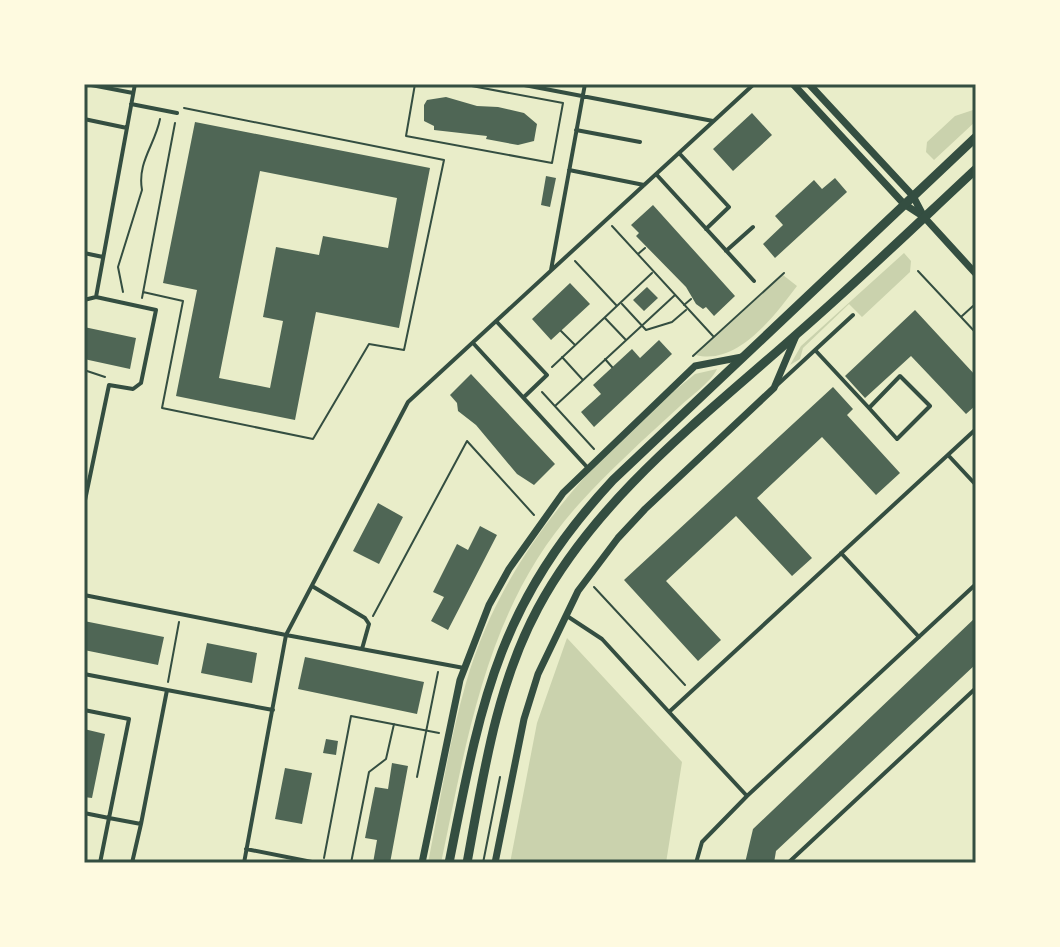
<svg xmlns="http://www.w3.org/2000/svg" width="1060" height="947" viewBox="0 0 1060 947" font-family="'Fira Sans',sans-serif">
<rect width="100%" height="100%" fill="#e9edc9"/>
<!-- green -->
<path fill="#cad2ad" d="M 976,109 L 976,121 L 934,160 L 926,152 L 927,142 L 955,116 Z
M 904,253 L 911,261 L 910,272 L 862,317 L 849,304 L 803,348 L 800,359 L 790,365 L 801,346 Z
M 783,275 L 797,286 C 775,315 738,366 696,355 Z
M 717,369 C 711,382 691,396 679,407 C 645,438 610,470 579,504 C 487,605 468,735 441,863 L 428,863 C 440,803 449,742 466,683 C 502,556 594,455 695,374 Z
M 567,638 L 682,762 L 666,863 L 510,863 L 537,723 Z"/>
<!-- building -->
<path fill="#4f6655" fill-rule="evenodd" d="M 446,97 L 477,106 L 498,107 L 524,113 L 537,124 L 534,141 L 518,145 L 486,139 L 487,136 L 434,130 L 434,126 L 424,121 L 424,105 L 427,100 Z
M 752,113 L 772,135 L 733,171 L 713,149 Z
M 195,122 L 430,168 L 399,328 L 316,312 L 295,420 L 176,396 L 197,290 L 163,283 ZM 260,171 L 397,198 L 388,248 L 323,236 L 319,255 L 276,247 L 263,317 L 283,321 L 270,388 L 219,378 Z
M 546,176 L 556,178 L 550,207 L 541,205 Z
M 835,178 L 847,192 L 775,258 L 763,244 L 783,225 L 775,216 L 814,180 L 822,189 Z
M 653,205 L 735,296 L 714,316 L 706,307 L 703,309 L 696,304 L 686,287 L 636,236 L 639,233 L 631,225 Z
M 570,283 L 590,304 L 551,340 L 532,319 Z
M 647,287 L 658,298 L 644,311 L 633,300 Z
M 915,310 L 976,376 L 976,405 L 966,414 L 911,356 L 865,398 L 845,376 Z
M 84,327 L 136,338 L 130,369 L 84,359 Z
M 659,340 L 672,354 L 594,427 L 581,412 L 601,394 L 593,385 L 632,349 L 640,358 Z
M 471,374 L 555,464 L 534,485 L 517,474 L 476,425 L 458,411 L 457,403 L 450,395 Z
M 833,387 L 853,409 L 847,415 L 900,473 L 876,495 L 822,437 L 757,498 L 812,558 L 792,576 L 736,516 L 666,581 L 721,640 L 698,661 L 624,580 Z
M 378,503 L 403,517 L 379,564 L 353,551 Z
M 480,526 L 497,535 L 448,630 L 431,621 L 444,597 L 433,592 L 457,544 L 468,550 Z
M 976,617 L 976,664 L 776,851 L 774,863 L 745,863 L 753,829 Z
M 84,621 L 164,637 L 158,665 L 84,650 Z
M 207,643 L 257,653 L 252,683 L 201,673 Z
M 305,657 L 424,682 L 417,714 L 298,689 Z
M 84,729 L 105,734 L 92,798 L 84,797 Z
M 326,739 L 338,741 L 336,755 L 323,753 Z
M 392,763 L 408,766 L 390,863 L 373,863 L 377,840 L 365,838 L 375,787 L 388,789 Z
M 285,768 L 312,773 L 302,824 L 275,819 Z"/>
<g fill="none" stroke-linecap="round" stroke-linejoin="round">
<!-- path -->
<path stroke="#344e41" stroke-width="2" d="M 415,84 L 406,136 L 552,163 L 563,103 L 461,84
M 612,226 L 713,336
M 638,254 L 645,248
M 575,261 L 617,306
M 918,271 L 976,333
M 123,292 L 118,267 L 142,190 C 137,162 155,145 160,119
M 143,292 L 183,301 L 162,408 L 313,439 L 369,344 L 404,350 L 444,160 L 184,108
M 142,298 L 175,123
M 622,304 L 646,330 L 672,322 L 686,310
M 684,305 L 691,299
M 962,316 L 973,306
M 605,318 L 625,339
M 561,331 L 574,344
M 693,356 L 784,273
M 562,357 L 582,379
M 605,359 L 612,367
M 552,367 L 652,273
M 84,370 L 105,377
M 542,392 L 594,449
M 555,406 L 675,295
M 594,587 L 685,685
M 373,616 L 467,441 L 534,515
M 168,682 L 179,622
M 417,777 L 438,672
M 324,858 L 351,716 L 439,733
M 351,863 L 369,772 L 386,759 L 394,724
M 483,863 L 500,777"/>
<!-- service -->
<path stroke="#344e41" stroke-width="4" d="M 86,84 L 133,93
M 519,84 L 713,121
M 131,104 L 177,113
M 84,119 L 127,128
M 576,130 L 640,142
M 679,153 L 729,207 L 706,229
M 569,170 L 644,185
M 656,174 L 754,281
M 726,251 L 753,227
M 84,253 L 103,257
M 551,270 L 585,84
M 96,297 L 135,84
M 84,300 L 96,297 L 156,310 L 141,383 L 133,389 L 109,385 L 84,505
M 496,321 L 547,375 L 524,397
M 473,343 L 587,467
M 815,350 L 869,408 L 900,376 L 930,406 L 897,439 L 869,408
M 776,386 L 853,315
M 948,455 L 976,485
M 841,553 L 919,637
M 312,586 L 365,618 L 369,624 L 362,649
M 84,595 L 286,635 L 244,863
M 567,616 L 602,639 L 669,712 L 976,429
M 464,668 L 286,635 L 408,402 L 754,84
M 84,674 L 167,690 L 141,824 L 109,818 L 100,863
M 167,690 L 273,710
M 84,710 L 129,719 L 109,818 L 84,813
M 669,712 L 747,796 L 702,842 L 696,863
M 747,796 L 976,584
M 246,849 L 317,863
M 132,863 L 141,824
M 788,863 L 976,688"/>
<!-- minor -->
<path stroke="#344e41" stroke-width="7" d="M 793,84 L 904,204 L 924,217 L 976,274
M 809,84 L 913,196 L 923,215
M 422,863 L 460,680 L 489,605 L 509,569 L 563,493 L 695,366 L 742,357
M 495,863 L 524,719 L 538,674 L 578,591 L 618,538 L 645,509 L 774,388 L 796,336"/>
<!-- tertiary -->
<path stroke="#344e41" stroke-width="9" d="M 449,863 C 481,702 497,605 613,480 L 976,137
M 467,863 C 483,777 496,686 538,608 C 598,496 705,416 798,333 C 859,280 917,224 976,169"/>
</g>
<!-- border -->
<rect width="1060" height="947" fill="none" stroke="#fefae0" stroke-width="172"/>
<rect x="86" y="86" width="888" height="775" fill="none" stroke="#344e41" stroke-width="3"/>
</svg>
